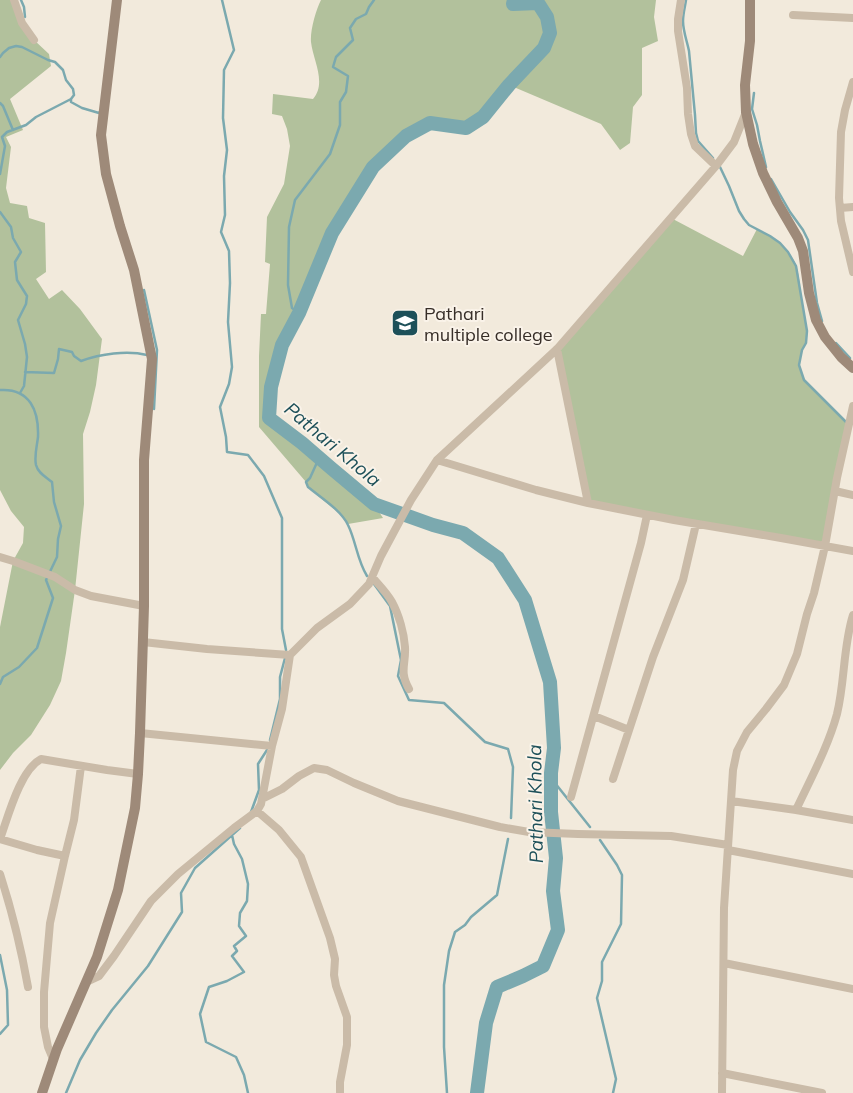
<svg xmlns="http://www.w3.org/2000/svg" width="853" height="1093" viewBox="0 0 853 1093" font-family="Mulish,sans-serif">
<rect width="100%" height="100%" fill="#f2eadc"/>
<!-- green -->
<path fill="#b2c19c" d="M 0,0 L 14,0 L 34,40 L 49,54 L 51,66 L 10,99 L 23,130 L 6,137 L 11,147 L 6,188 L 10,203 L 27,206 L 29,218 L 45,223 L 46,272 L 36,279 L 49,299 L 62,290 L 80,309 L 102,339 L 96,385 L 90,412 L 83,434 L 84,504 L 75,590 L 66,653 L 61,681 L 50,705 L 31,735 L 13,753 L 0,770 L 0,627 L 13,561 L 23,543 L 24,527 L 11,511 L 0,490 Z
M 321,0 L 656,0 L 654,17 L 658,41 L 642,48 L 642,95 L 633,107 L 630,143 L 620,150 L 601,124 L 509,85 L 483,117 L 466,128 L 430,123 L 406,136 L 373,167 L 332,233 L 299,313 L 282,345 L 271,387 L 269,418 L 302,443 L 331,468 L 374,504 L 383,518 L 348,524 C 337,507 316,499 306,482 L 259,427 L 259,356 L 261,314 L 266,314 L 270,264 L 265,262 L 267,217 L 284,184 L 290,146 L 287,129 L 282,116 L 272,114 L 273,94 L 313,99 C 327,83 313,60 311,42 C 310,30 316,10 321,0 Z
M 671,218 L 743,256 L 757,229 C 773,238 789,248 796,265 C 800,277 800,291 802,304 C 803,315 808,327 807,338 C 806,348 797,355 800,367 C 803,381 809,385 819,394 C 829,403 837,413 846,422 L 825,546 L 588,503 L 557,349 Z"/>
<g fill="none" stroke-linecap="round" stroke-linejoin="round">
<!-- stream -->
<path stroke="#7ba9af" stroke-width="2.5" d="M 21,0 L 24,7 L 25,17
M 222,0 L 234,50 L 224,70 L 223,118 L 227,150 L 224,176 L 225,215 L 221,232 L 229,251 L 230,283 L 228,322 L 232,367 L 229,384 L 220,407 L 226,437 L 227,452 L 248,455 L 264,476 L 282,518 L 282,629 L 286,650
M 686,0 C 685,7 683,14 683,21 C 683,31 687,41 689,51 L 695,115 L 696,133 L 698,141 L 713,158
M 0,57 L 3,53 L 9,48 L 16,46 L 22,47 L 48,60 L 55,62 L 63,70 L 66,80 L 73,89 L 74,95 L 71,99 L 71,102 L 82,108 L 99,113 L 100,112
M 754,93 L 752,109 L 757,125 L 760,141 L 766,167
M 0,103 L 3,106 L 13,130
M 720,167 L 729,186 L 739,211 L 744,219 L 749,225 L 770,236 L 780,243 L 788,252 L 796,266 L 807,331 L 806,343 L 802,350 L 799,365 L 804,380 L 846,422
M 0,174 L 5,146 L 2,137 L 7,132 L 26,125 L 36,117 L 71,99
M 771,179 L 790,212 L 803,230 L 808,240 L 817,303 L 822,321
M 0,212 L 11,227 L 13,238 L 21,252 L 15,262 L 17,280 L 27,296 L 26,304 L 18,320 L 25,344 L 27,357 L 24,386 L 20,393
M 144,290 L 157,350 L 154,409
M 299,313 L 292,308 L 288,285 L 289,227 L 295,200 L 330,154 L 340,125 L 340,102 L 346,92 L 348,76 L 333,67 L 336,57 L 353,40 L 350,28 L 356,19 L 366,14 L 369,7 L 374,0
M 836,343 L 850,358
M 25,372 L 54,373 L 58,359 L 59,349 L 72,352 L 74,356 L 81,361 C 100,354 127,350 147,355
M 0,390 C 30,388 39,411 38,437 C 37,446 34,456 36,465 C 38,473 46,477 52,482 L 54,502 L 61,526 L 58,539 L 57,557 L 46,580 L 53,598 L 37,648 L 19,667 L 3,677 L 0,684
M 319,458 L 310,478 L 306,482 L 308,487 C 320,497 341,510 348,525 C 356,541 357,560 367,576
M 374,584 L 390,606 L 401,660 L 398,676 L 409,700 L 444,703 L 485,742 L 508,749 L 513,767 L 511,818
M 270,740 L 280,699 L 280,677 L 285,658
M 551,778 L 590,827
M 251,812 L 259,790 L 258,764 L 267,750
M 232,835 L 234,844 L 242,859 L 248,884 L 247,901 L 240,913 L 239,926 L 246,936 L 234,946 L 237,951 L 232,956 L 244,972 L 227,981 L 209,987 L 200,1014 L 206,1042 L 236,1057 L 244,1075 L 248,1093
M 600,840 L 617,865 L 622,875 L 621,924 L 602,962 L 602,981 L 597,998 L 616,1079 L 613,1093
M 0,955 L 7,990 L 8,1025 L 0,1034
M 66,1093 L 80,1060 L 96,1033 L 112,1010 L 148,966 L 182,912 L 181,893 L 195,868 L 240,828
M 447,1093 L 444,1047 L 444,985 L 449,951 L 455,932 L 465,925 L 471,917 L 497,895 L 508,839"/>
<!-- river -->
<path stroke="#7ba9af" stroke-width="14" d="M 477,1093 L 486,1023 L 497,987 L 523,976 L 543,966 L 558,930 L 553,891 L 556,858 L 551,812 L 551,773 L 554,748 L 550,682 L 525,600 L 498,558 L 463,533 L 433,525 L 374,504 L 331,468 L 302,443 L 269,418 L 271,387 L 282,345 L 299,313 L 332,233 L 373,167 L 406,136 L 430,123 L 466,128 L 483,117 L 509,85 L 544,48 L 550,33 L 547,17 L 538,3 L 513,4 L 514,0"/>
<!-- street -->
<path stroke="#cabba8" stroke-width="8" d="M 14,0 L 22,23 L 34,40
M 681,0 L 678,19 L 678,31 L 687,88 L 688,114 L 691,134 L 695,146 L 716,166
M 793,15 L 853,18
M 853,82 L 845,110 L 841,132 L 839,198 L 841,221 L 853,272
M 840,208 L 853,207
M 557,349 L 588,503
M 437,460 L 536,490 L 588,503 L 674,520 L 781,538 L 853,551
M 835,491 L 853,495
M 0,557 L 13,561 L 55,577 L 75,590 L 91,596 L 144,606
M 372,577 C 379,585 387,593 392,602 C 399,615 404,633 405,647 C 406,665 399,671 409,689
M 143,642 L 207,649 L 290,655
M 594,716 L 629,730
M 140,733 L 272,746
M 613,779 L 653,657 L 683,580 L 696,524
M 571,797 L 641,543 L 647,515
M 262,799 L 282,789 L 299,776 L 314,768 L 327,770 L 354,783 L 398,801 L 500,827 L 529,832 L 578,834 L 671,836 L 728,845
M 731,801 L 796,810 L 853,820
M 796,810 C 811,778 828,747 837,714 C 845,681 843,647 853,615
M 257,811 L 279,830 L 301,857 L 330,938 L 335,959 L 334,975 L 336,986 L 347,1017 L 347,1045 L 340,1082 L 340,1093
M 0,839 L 37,850 L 65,856 L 50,923 L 44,992 L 44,1027 L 48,1047 L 53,1059
M 0,839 C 8,817 20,770 41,759 L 107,770 L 138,774
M 728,850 L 853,874
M 65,856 L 74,820 L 81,766
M 0,874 C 12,911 21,948 28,987
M 724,963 L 853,989
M 86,982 L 99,976 L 114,956 L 151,901 L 178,874 L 234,828 L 257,811 L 261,804 L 272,746 L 282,709 L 290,655 L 317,628 L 350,604 L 369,584 L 381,556 L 411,500 L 437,460 L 557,349 L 716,166 L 734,142 L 746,112
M 722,1073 L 822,1093
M 722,1093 L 724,908 L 731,801 L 733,770 L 737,751 L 747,732 L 766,709 L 784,685 L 797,654 L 807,614 L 814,593 L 825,546 L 837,478 L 853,406"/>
<!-- secondary -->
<path stroke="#9e8a79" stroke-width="10" d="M 750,0 L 750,41 L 745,85 L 746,112 L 753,144 L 763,173 L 777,202 L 798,238 L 803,251 L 809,293 L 816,320 L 825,337 L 841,357 L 853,368
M 42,1093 L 57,1049 L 97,957 L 118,890 L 135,808 L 138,774 L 140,733 L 144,606 L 144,460 L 152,359 L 134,270 L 120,226 L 106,174 L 101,135 L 117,0"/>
</g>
<!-- icons -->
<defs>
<g id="university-square" transform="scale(1.4375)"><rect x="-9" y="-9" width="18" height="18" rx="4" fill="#1d5059" stroke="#faf3e9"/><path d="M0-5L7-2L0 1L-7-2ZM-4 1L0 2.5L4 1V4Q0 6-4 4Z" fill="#fff"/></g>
</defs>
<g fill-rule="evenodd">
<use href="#university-square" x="405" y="323"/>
</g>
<g text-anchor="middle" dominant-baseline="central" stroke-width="4" stroke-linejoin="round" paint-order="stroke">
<!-- poi labels -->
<g font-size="18" fill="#372e28" stroke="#faf3e9" text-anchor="start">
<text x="424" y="313">Pathari<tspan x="424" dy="21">multiple college</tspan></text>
</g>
<!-- water labels -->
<g font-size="19" font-style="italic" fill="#1d5059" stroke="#faf3e9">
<text transform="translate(333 444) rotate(40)">Pathari Khola</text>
<text transform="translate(535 804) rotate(-91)">Pathari Khola</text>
</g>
</g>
</svg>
